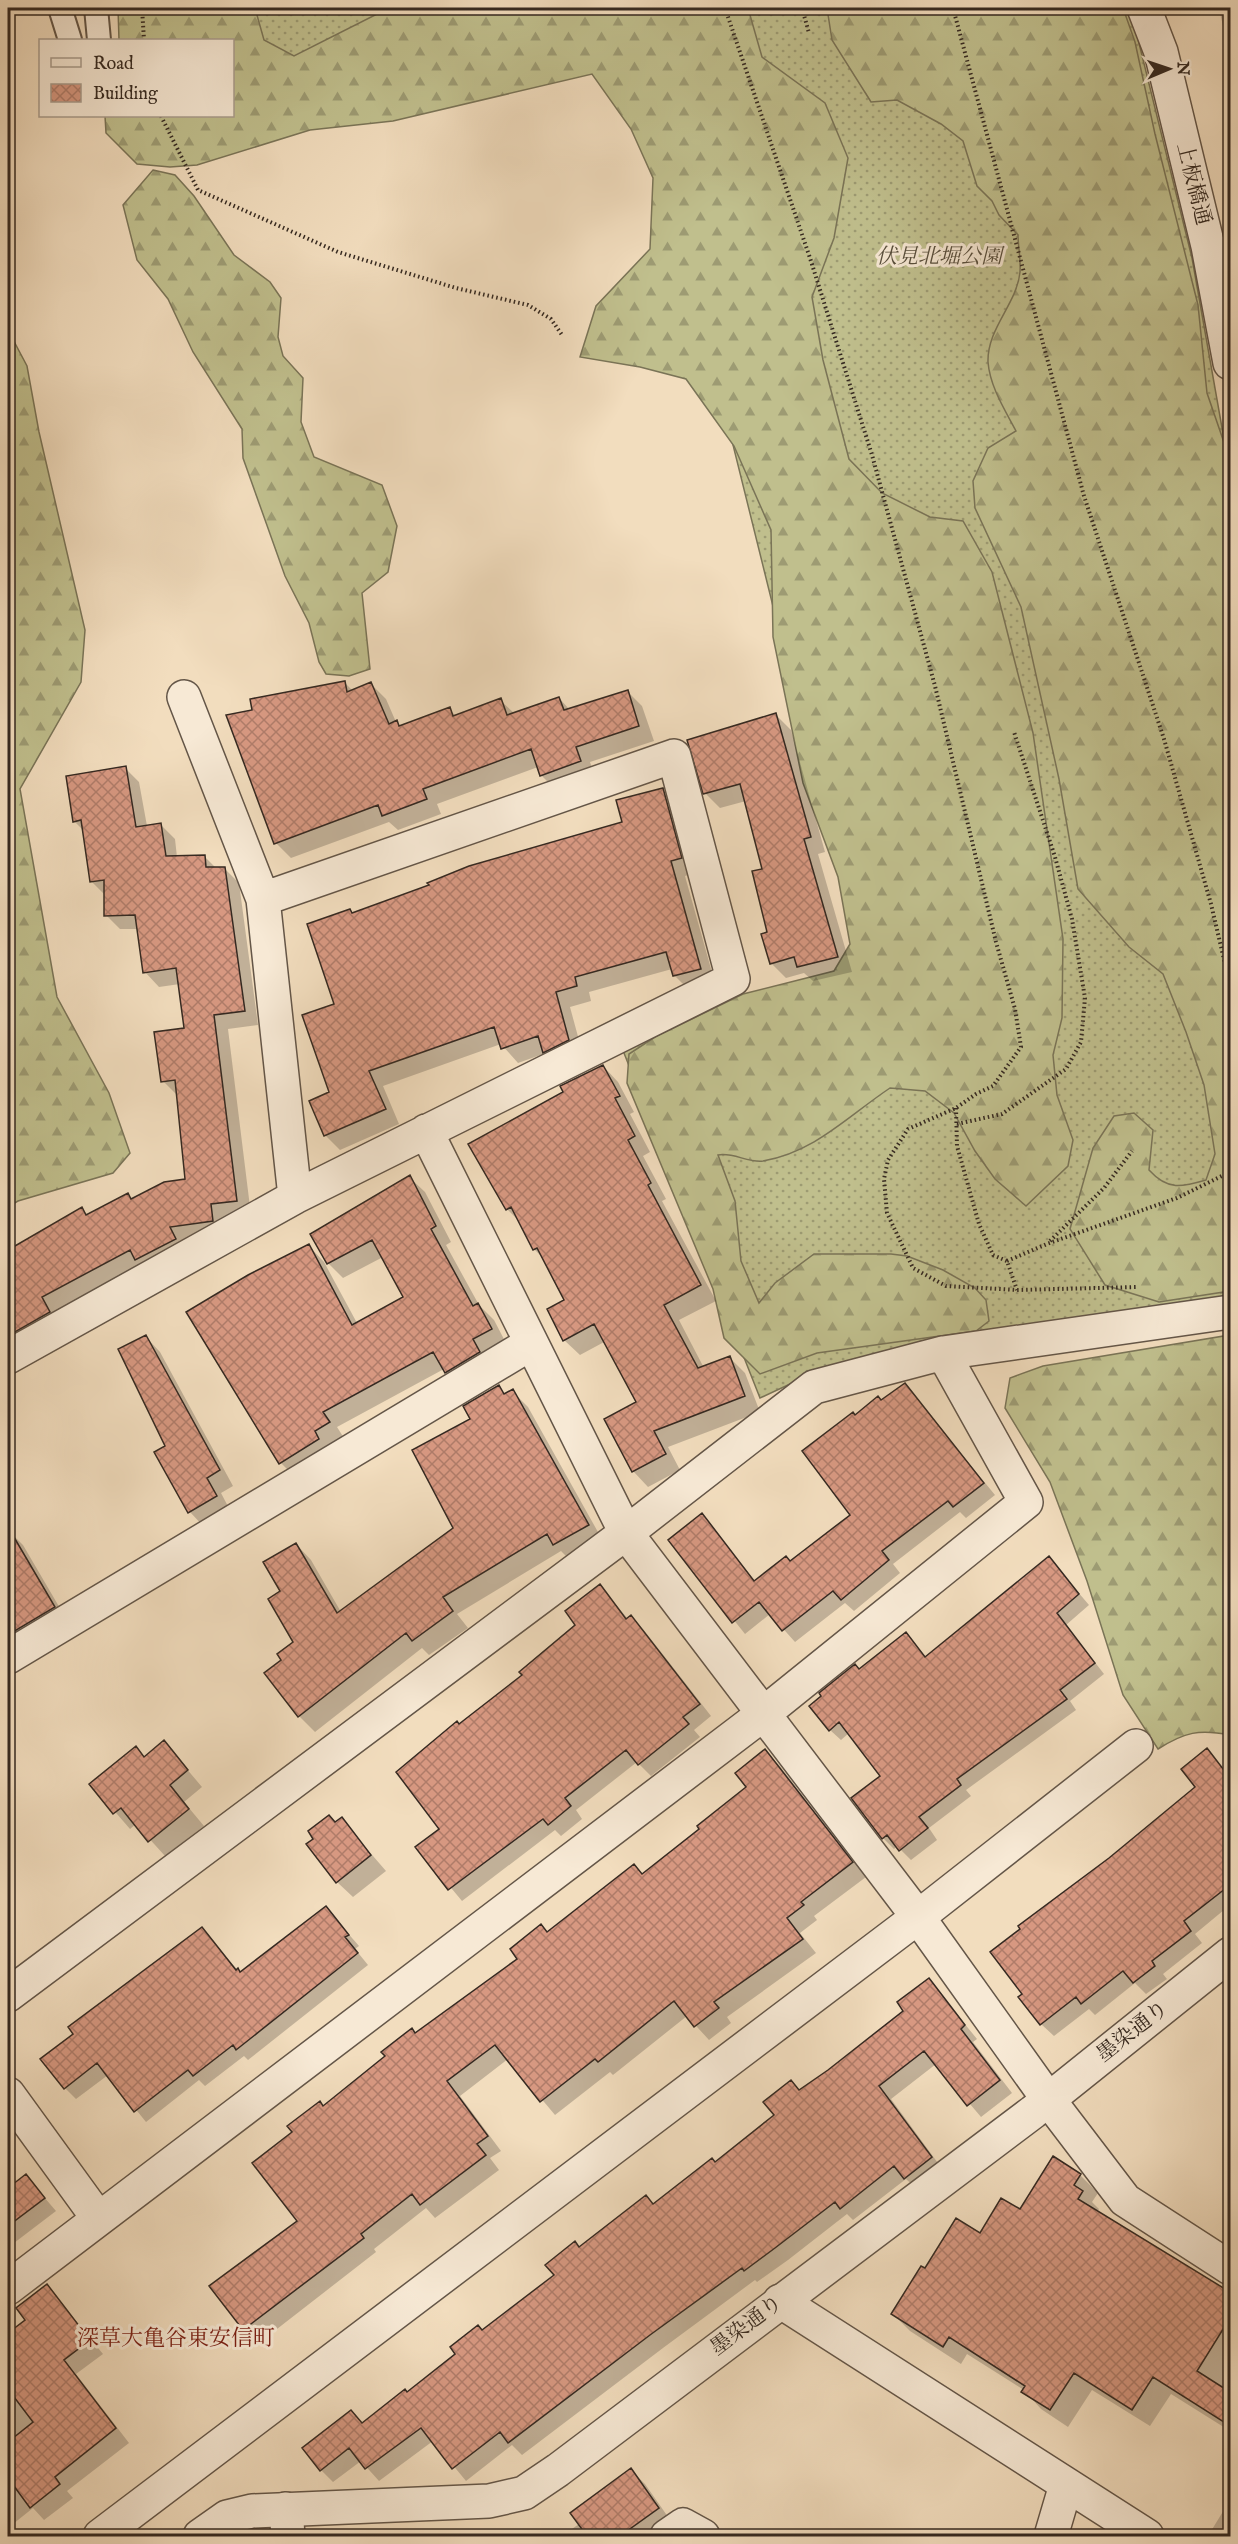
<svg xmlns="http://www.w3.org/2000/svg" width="1238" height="2544" viewBox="0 0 1238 2544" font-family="'IM FELL English','Noto Serif JP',serif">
<defs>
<pattern id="grass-dots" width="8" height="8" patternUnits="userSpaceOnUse" patternTransform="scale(1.5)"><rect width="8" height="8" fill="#c0bf8d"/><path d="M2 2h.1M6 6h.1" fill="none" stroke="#9d9b73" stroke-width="1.8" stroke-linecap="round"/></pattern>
<pattern id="forest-firs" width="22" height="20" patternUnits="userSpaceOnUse" patternTransform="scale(1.5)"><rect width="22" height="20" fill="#c0bf8d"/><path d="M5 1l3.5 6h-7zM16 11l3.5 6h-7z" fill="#9d9b73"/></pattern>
<pattern id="building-cross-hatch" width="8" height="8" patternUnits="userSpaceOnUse" patternTransform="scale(1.5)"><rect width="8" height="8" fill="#d79881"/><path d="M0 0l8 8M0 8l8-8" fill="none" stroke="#af7c69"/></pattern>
</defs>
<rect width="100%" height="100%" fill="#f2ddbe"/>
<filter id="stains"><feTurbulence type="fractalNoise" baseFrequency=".00333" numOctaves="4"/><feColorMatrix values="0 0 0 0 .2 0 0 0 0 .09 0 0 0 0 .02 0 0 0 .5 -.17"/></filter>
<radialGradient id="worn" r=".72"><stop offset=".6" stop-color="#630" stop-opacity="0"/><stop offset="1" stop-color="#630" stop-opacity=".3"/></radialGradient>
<!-- grass -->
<path fill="url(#grass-dots)" stroke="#7a7457" stroke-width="1.5" d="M 138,8 L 1127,8 L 1136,31 L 1192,258 L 1230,473 L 1230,1299 L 820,1370 L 760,1398 L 622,1048 L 865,960 L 796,699 L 650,110 L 601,55 L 232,116 L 232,40 Z"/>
<!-- forest -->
<path fill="url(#forest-firs)" stroke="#7a7457" stroke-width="1.5" d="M 118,8 L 255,8 L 264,40 L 294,56 L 381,12 L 408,8 L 748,8 L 762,57 L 825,103 L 848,158 L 834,238 L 812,297 L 823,360 L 849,459 L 882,493 L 930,517 L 963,521 L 992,572 L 1033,733 L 1063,939 L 1062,1018 L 1053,1055 L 1057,1095 L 1073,1140 L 1068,1166 L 1026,1206 L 995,1179 L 975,1151 L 954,1113 L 925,1091 L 890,1088 C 848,1116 815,1152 763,1161 C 748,1163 733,1152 718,1155 L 735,1201 L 741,1261 L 759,1303 L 775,1283 L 814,1254 L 891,1254 L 907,1256 L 943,1270 L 975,1288 L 986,1300 L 989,1321 L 976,1331 L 817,1353 L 760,1374 L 724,1338 L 713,1289 L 627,1083 L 629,1054 L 655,1037 L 743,994 L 834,971 L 850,944 L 838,877 L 803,783 L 773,637 L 771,530 L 734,446 L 686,379 L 640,367 L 580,357 L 596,306 L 650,249 L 653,178 L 631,129 L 592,74 L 393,121 L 310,130 L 197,165 L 170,167 L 137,164 L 106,133 L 105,116 L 232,116 L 232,40 L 119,40 Z
M 827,8 L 1123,8 L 1135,42 L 1155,134 L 1198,305 L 1207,393 L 1230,460 L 1230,1291 L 1159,1302 L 1105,1285 L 1070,1229 L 1093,1148 L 1114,1116 L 1134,1113 L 1153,1130 L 1149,1170 C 1168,1191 1182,1187 1206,1180 L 1215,1154 L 1204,1085 L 1186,1032 L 1163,974 L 1129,947 L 1078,889 L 1059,779 L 1021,607 L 975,508 L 973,481 L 988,448 L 1016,431 C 1005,410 990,387 988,362 C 987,328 1017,304 1020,272 C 1021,260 1018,246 1018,235 L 999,215 L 992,201 L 977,186 L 963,141 L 941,124 L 897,100 L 871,102 L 832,40 Z
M 153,170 L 175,175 L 194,196 L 234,255 L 270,282 L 281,298 L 278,337 L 283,356 L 303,378 L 301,422 L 314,457 L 382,485 L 397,526 L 388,572 L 362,593 L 370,669 L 349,676 L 326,674 L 319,662 L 309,623 L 285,576 L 243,458 L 242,429 L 193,352 L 168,299 L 137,260 L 123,205 Z
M 8,330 L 27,366 L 39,432 L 85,630 L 81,682 L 20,789 L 57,997 L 109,1093 L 130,1153 L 113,1173 L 18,1201 L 8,1207 Z
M 1230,1335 L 1230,1735 C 1199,1729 1185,1732 1158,1749 L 1123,1695 L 1087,1581 L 1050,1482 L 1005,1408 L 1010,1378 L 1043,1366 Z"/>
<!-- shadow -->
<path fill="#0003" d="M 1219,8 L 1230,8 L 1230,58 Z
M 345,683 L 353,691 L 371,684 L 386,699 L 396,722 L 402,727 L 449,709 L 456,716 L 500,700 L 515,714 L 559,698 L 570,710 L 627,691 L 642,706 L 654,741 L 590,762 L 595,777 L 556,790 L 541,775 L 538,767 L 437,804 L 441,814 L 398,830 L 389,822 L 291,858 L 276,843 L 254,711 Z
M 776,715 L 791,730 L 825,852 L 818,854 L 852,972 L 813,981 L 804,973 L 786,978 L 771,963 L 764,870 L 746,801 L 720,808 L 705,793 Z
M 125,768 L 139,782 L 147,826 L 160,824 L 175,839 L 177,857 L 205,857 L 217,869 L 225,869 L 239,883 L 258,1025 L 228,1029 L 251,1215 L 8,1361 L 8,1251 L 82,1209 L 89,1216 L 128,1195 L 133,1200 L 186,1180 L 177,1095 L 163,1081 L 186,1030 L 180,984 L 159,987 L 145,972 L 138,929 L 120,929 L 106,915 L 106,896 L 92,882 L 84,831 L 74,821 Z
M 663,789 L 677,804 L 696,873 L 685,876 L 715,983 L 689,990 L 674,975 L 672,969 L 589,992 L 591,1001 L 570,1007 L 583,1055 L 559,1067 L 546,1053 L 518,1063 L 501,1044 L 383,1086 L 399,1124 L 340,1150 L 325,1135 L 331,1092 L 336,1004 L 350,911 L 353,914 L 623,823 Z
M 603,1066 L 618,1082 L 634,1112 L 630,1114 L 650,1152 L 643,1156 L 666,1199 L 662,1201 L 716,1301 L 679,1320 L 704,1368 L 730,1358 L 745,1373 L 760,1412 L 668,1447 L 680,1470 L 648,1487 L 633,1471 L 638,1402 L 606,1341 L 580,1355 L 564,1340 L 566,1301 L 544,1259 L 534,1249 L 521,1223 L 507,1209 L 565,1093 Z
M 409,1177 L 425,1192 L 451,1242 L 446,1245 L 479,1305 L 494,1320 L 507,1345 L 461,1388 L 444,1369 L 337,1427 L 344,1438 L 296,1478 L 281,1463 L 309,1246 L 324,1262 L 357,1323 L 405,1298 L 383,1257 L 343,1278 L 328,1263 Z
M 146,1337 L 160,1352 L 233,1486 L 221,1493 L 231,1512 L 204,1527 L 190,1512 L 167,1447 Z
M 905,1385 L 995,1495 L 966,1518 L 960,1512 L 893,1564 L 900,1573 L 854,1611 L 845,1603 L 795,1642 L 770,1614 L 745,1634 L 670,1540 L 702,1515 L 756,1582 L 790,1562 L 853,1515 L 855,1416 Z
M 498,1387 L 506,1394 L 512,1391 L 528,1407 L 603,1541 L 570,1560 L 561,1551 L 457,1614 L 468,1628 L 429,1655 L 422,1648 L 315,1732 L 299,1716 L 266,1673 L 283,1660 L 295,1643 L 282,1592 L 296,1544 L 311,1560 L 341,1612 L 455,1529 L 472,1420 Z
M 9,1531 L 23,1545 L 68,1622 L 8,1656 Z
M 1049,1558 L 1089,1605 L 1066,1625 L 1104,1674 L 1070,1701 L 1076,1710 L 966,1790 L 971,1796 L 929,1828 L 937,1840 L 911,1860 L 897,1846 L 894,1849 L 883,1838 L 853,1798 L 882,1776 L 849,1733 L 841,1740 L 830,1730 L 859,1671 L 906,1634 L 927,1658 Z
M 600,1586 L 628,1619 L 631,1617 L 643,1629 L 711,1716 L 694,1730 L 700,1737 L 651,1776 L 637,1762 L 576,1810 L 582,1819 L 561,1836 L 555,1830 L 462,1901 L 417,1847 L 441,1829 L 459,1726 L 524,1676 L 577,1625 Z
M 164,1742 L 202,1787 L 184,1802 L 204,1826 L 165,1856 L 136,1824 L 130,1829 L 91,1784 L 136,1748 L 145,1758 Z
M 1207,1750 L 1230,1777 L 1230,1905 L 1195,1934 L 1202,1943 L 1163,1974 L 1167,1979 L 1146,1994 L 1135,1983 L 1095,2015 L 1089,2009 L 1054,2036 L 1041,2024 L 1109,1859 L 1197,1787 Z
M 765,1751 L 779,1765 L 866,1877 L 814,1916 L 817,1920 L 800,1933 L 816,1953 L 727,2017 L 731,2023 L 709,2040 L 687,2016 L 613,2075 L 610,2072 L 555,2115 L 508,2059 L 460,2096 L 501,2151 L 490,2158 L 499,2170 L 435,2218 L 426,2208 L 374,2249 L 376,2252 L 259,2343 L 211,2287 L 299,2221 L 324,2107 L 416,2034 L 520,1959 L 548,1933 L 634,1866 L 643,1875 L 701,1829 L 749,1788 Z
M 341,1819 L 386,1871 L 353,1897 L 337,1882 L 335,1823 Z
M 326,1908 L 359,1946 L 355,1949 L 368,1965 L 248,2060 L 244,2056 L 205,2086 L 199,2080 L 146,2122 L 108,2075 L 76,2099 L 65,2088 L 202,1929 L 241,1974 Z
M 929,1980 L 977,2039 L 973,2042 L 1012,2093 L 981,2117 L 936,2064 L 891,2099 L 943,2170 L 918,2190 L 906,2179 L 853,2220 L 847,2214 L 788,2260 L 757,2282 L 755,2280 L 663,2348 L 522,2455 L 512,2445 L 466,2481 L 433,2441 L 379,2481 L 361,2461 L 333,2482 L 321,2470 L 351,2412 L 363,2424 L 408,2393 L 556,2276 L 580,2248 L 654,2205 L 715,2163 L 776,2116 L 800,2091 L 906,2011 Z
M 8,2170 L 17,2182 L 26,2176 L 56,2211 L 14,2243 L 8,2236 Z
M 1080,2175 L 1098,2193 L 1092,2202 L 1099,2209 L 1097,2212 L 1230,2294 L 1230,2431 L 1171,2394 L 1150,2426 L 1092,2390 L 1068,2427 L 1041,2409 L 1024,2390 L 967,2354 L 961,2364 L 910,2331 L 893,2314 L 925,2270 Z
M 47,2286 L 103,2354 L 76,2374 L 129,2443 L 67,2491 L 73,2498 L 44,2520 L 33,2508 L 8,2528 L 8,2335 L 27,2320 Z
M 631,2470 L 645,2484 L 673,2524 L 662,2536 L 562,2536 L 579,2524 Z
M 1230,2472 L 1230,2486 L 1225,2480 Z
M 1230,2500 L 1230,2536 L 1208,2536 Z"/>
<!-- building -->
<path fill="url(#building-cross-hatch)" stroke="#352921" stroke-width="1.5" d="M 345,681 L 347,692 L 371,682 L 389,724 L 397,720 L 399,726 L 450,707 L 453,716 L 501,698 L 507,715 L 559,697 L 564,710 L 628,690 L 639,726 L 576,747 L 581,761 L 540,776 L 531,749 L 423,789 L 427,799 L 382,816 L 378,805 L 274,844 L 226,715 L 252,710 L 250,699 Z
M 776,713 L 811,837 L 804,839 L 838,957 L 797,967 L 794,957 L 770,964 L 761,934 L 767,932 L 752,871 L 762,869 L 740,784 L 703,794 L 687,740 Z
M 126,766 L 136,827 L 161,823 L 166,856 L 205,855 L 206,867 L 225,867 L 245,1011 L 214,1015 L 237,1201 L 211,1204 L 213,1221 L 170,1227 L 176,1239 L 135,1260 L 130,1250 L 42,1297 L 50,1312 L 8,1336 L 8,1250 L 82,1207 L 86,1215 L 128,1193 L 131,1199 L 164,1182 L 185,1179 L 175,1080 L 161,1082 L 154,1032 L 184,1028 L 176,968 L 143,973 L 135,915 L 104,916 L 104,880 L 90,882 L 81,820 L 73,822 L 66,776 Z
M 663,788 L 682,858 L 671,861 L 701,969 L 673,976 L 666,952 L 575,977 L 577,986 L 556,992 L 569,1040 L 543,1053 L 538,1036 L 501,1049 L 494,1027 L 369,1071 L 386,1109 L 324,1136 L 309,1101 L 329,1092 L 302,1015 L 334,1004 L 307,924 L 350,909 L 352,913 L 429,885 L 427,883 L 469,866 L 622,822 L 616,800 Z
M 603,1065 L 620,1096 L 615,1098 L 635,1136 L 628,1140 L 651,1183 L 648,1185 L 701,1285 L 664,1305 L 698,1368 L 730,1356 L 745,1396 L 654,1431 L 666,1454 L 632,1472 L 604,1419 L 636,1402 L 594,1324 L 563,1341 L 547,1309 L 564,1300 L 537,1248 L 533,1250 L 511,1207 L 506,1210 L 468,1144 L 563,1092 L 560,1086 Z
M 410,1175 L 436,1226 L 431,1229 L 473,1306 L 478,1303 L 492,1329 L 473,1339 L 480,1352 L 445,1373 L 433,1352 L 323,1412 L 330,1422 L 315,1431 L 319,1439 L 279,1464 L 186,1312 L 248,1275 L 309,1244 L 352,1325 L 403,1297 L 372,1240 L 327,1264 L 310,1234 Z
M 146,1335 L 220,1470 L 207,1478 L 217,1496 L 188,1513 L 154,1452 L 165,1446 L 118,1349 Z
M 905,1383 L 984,1483 L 953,1507 L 948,1501 L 882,1551 L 889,1560 L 841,1600 L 833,1591 L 782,1631 L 759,1602 L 732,1623 L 668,1540 L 702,1513 L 754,1581 L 786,1556 L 790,1561 L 850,1515 L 802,1451 L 853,1412 L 855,1415 L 878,1396 L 881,1400 Z
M 499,1385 L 504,1394 L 513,1389 L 589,1525 L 553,1545 L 547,1534 L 443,1597 L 453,1611 L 412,1641 L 406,1633 L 298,1717 L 264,1673 L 281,1660 L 277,1654 L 293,1642 L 268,1599 L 280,1591 L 263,1562 L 296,1543 L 337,1613 L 453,1528 L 412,1450 L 470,1419 L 463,1406 Z
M 8,1527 L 55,1607 L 8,1635 Z
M 1049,1556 L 1079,1594 L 1057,1613 L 1095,1663 L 1060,1690 L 1067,1699 L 957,1779 L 961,1785 L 919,1817 L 928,1828 L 899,1851 L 887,1835 L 882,1839 L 851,1798 L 880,1776 L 839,1722 L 829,1731 L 809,1706 L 821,1696 L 819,1693 L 855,1664 L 859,1669 L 906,1632 L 925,1657 Z
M 600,1584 L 626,1619 L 631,1615 L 700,1704 L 683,1717 L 689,1724 L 638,1765 L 626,1750 L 565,1798 L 571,1806 L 548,1825 L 543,1819 L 448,1890 L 415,1847 L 439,1829 L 396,1772 L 457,1721 L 459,1724 L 522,1675 L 519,1672 L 575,1625 L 565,1611 Z
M 164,1740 L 188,1770 L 170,1785 L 189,1809 L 148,1842 L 121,1808 L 113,1814 L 89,1784 L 136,1746 L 144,1757 Z
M 1207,1748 L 1230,1778 L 1230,1885 L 1184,1921 L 1191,1931 L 1152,1961 L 1155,1966 L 1133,1983 L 1123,1971 L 1081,2004 L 1076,1997 L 1040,2025 L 1018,1997 L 1022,1994 L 990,1952 L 1020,1929 L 1018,1926 L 1109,1858 L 1195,1787 L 1181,1769 Z
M 765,1749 L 853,1862 L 801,1902 L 804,1905 L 787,1918 L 803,1939 L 714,2002 L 719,2008 L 694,2027 L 674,2001 L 598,2062 L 595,2059 L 540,2102 L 495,2045 L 447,2081 L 488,2136 L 477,2144 L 486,2155 L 420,2205 L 412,2194 L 361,2234 L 364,2238 L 243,2330 L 209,2286 L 297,2221 L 252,2163 L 292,2132 L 287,2126 L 320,2101 L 323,2106 L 385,2056 L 381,2052 L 412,2028 L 415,2033 L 517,1959 L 510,1949 L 541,1924 L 547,1932 L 634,1864 L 642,1874 L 699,1829 L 697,1826 L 746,1787 L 735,1773 Z
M 329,1815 L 335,1822 L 342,1817 L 371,1855 L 336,1883 L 306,1844 L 313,1839 L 308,1831 Z
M 326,1906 L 349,1935 L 345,1937 L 358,1953 L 236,2050 L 233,2045 L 193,2076 L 188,2070 L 134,2112 L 97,2063 L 64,2089 L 40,2059 L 73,2034 L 68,2027 L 202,1927 L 236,1970 L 238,1968 L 240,1972 Z
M 929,1978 L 965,2025 L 961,2029 L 1000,2080 L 967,2106 L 924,2051 L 879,2086 L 932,2157 L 904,2179 L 894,2166 L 840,2209 L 835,2202 L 775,2248 L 744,2271 L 742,2268 L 650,2335 L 508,2443 L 500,2432 L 452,2469 L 421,2428 L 365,2469 L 349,2448 L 320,2471 L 302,2448 L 351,2410 L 362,2423 L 405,2389 L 407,2392 L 455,2354 L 450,2347 L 478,2325 L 482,2330 L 554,2275 L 545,2265 L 575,2241 L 579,2247 L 646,2195 L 653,2204 L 712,2158 L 715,2162 L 774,2115 L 763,2102 L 791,2080 L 799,2090 L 828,2070 L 903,2011 L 897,2002 Z
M 1053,2156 L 1081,2174 L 1074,2185 L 1083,2191 L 1078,2199 L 1230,2292 L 1230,2318 L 1197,2371 L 1230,2392 L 1230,2426 L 1153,2377 L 1132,2410 L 1074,2373 L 1050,2410 L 1021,2392 L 1025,2386 L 949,2337 L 943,2347 L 891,2314 L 921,2266 L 925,2268 L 956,2218 L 980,2233 L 1001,2198 L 1020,2209 Z
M 26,2174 L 45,2198 L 8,2226 L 8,2188 Z
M 47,2284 L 90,2340 L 64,2360 L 116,2428 L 55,2477 L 60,2484 L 30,2508 L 8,2478 L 8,2442 L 33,2422 L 8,2389 L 8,2333 L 25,2320 L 16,2308 Z
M 631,2468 L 659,2508 L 620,2536 L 587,2536 L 570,2513 Z"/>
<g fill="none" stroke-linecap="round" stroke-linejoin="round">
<!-- service casing -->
<g stroke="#645648" stroke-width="26">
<path id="service" d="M 60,8 L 70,40
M 96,8 L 99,40"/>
</g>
<!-- minor casing -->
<g stroke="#645648" stroke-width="36">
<path id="minor" d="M 184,697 L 263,899 L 295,1197
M 426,1131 L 626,1533 L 918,1917 L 1048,2099 L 1125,2200 L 1230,2268
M 8,1357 L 295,1197 L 733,979 L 674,756 L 263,899
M 8,1657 L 530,1344
M 8,1995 L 626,1533 L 814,1387 L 943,1353 L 1230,1312
M 8,2094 L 98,2218
M 8,2288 L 762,1715 L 1026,1502 L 943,1353
M 780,2301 L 1147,2536
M 286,2509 L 288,2536
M 100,2536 L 918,1917 L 1136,1746
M 667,2536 L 683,2525 L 703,2536
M 1051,2536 L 1066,2485"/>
</g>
<!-- tertiary casing -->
<g stroke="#645648" stroke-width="36">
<path id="tertiary" d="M 1144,8 L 1161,52 L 1208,246 L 1230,363
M 200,2536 L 227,2517 L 252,2511 L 489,2501 L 524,2493 L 558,2470 L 1033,2112 L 1230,1954"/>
</g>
<!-- path -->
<path stroke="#352921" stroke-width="4" stroke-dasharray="1.5 3" stroke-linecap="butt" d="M 142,8 L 144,40
M 241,8 L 301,12 L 315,8
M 725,8 L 810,258 L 872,455 L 935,686 L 996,942 L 1015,1009 L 1021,1047 L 993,1086 L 976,1094 L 956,1108 L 908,1129 L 888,1160 L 884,1179 L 887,1213 L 913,1268 L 946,1286 L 1017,1290 L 1138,1287
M 802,8 L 809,33
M 953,8 L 1084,496 L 1164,739 L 1211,904 L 1230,985
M 161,116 L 198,190 L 338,252 L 456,288 L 528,305 L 551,319 L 562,335
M 956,1108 L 957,1146 L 979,1224 L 993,1255 L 1007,1261 L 1017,1290
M 957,1124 L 1002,1114 L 1066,1069 L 1081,1042 L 1085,998 L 1072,919 L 1055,857 L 1014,732
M 1050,1241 L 1104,1188 L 1132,1151
M 1007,1261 L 1047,1244 L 1177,1198 L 1230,1172"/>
<!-- service -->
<use href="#service" stroke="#f7e9d5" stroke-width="22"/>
<!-- minor -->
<use href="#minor" stroke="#f7e9d5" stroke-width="33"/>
<!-- tertiary -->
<use href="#tertiary" stroke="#f7e9d5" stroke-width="33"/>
</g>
<g text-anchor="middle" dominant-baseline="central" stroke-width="6" stroke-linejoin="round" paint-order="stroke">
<!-- street labels -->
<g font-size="21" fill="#352921" stroke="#f7e9d5">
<text transform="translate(1193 184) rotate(76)">上板橋通</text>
<text transform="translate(1133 2032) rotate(-38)">墨染通り</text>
<text transform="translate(747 2326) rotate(-37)">墨染通り</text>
</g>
<!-- park labels -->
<g font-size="21" font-style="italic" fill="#584e3c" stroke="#f7e9d5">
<text x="939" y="257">伏見北堀公園</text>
</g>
<!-- neighbourhood labels -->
<g font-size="22" fill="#7a1f14" stroke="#f7e9d5">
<text x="176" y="2339">深草大亀谷東安信町</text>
</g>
</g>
<!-- margin -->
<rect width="1238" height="2544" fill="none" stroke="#f2ddbe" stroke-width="30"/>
<rect x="9" y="9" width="1220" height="2526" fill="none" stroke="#352921" stroke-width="3"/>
<rect x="15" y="15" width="1208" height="2514" fill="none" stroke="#352921" stroke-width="1.5"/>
<!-- legend -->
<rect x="39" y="39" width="195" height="78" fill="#f7e9d5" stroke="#a99c8d" stroke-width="1.5"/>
<rect x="51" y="58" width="30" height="9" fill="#f7e9d5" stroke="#a99c8d" stroke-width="1.5"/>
<text x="93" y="69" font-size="18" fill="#352921">Road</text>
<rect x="51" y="84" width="30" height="18" fill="url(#building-cross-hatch)" stroke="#a99c8d" stroke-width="1.5"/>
<text x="93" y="99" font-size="18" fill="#352921">Building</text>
<!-- north arrow -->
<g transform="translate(1169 69) rotate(88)" stroke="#f7e9d5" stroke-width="4.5" paint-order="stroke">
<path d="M0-4.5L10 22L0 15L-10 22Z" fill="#352921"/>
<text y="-9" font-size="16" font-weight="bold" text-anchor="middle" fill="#352921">N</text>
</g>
<rect width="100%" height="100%" filter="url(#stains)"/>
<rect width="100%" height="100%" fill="url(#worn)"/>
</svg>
